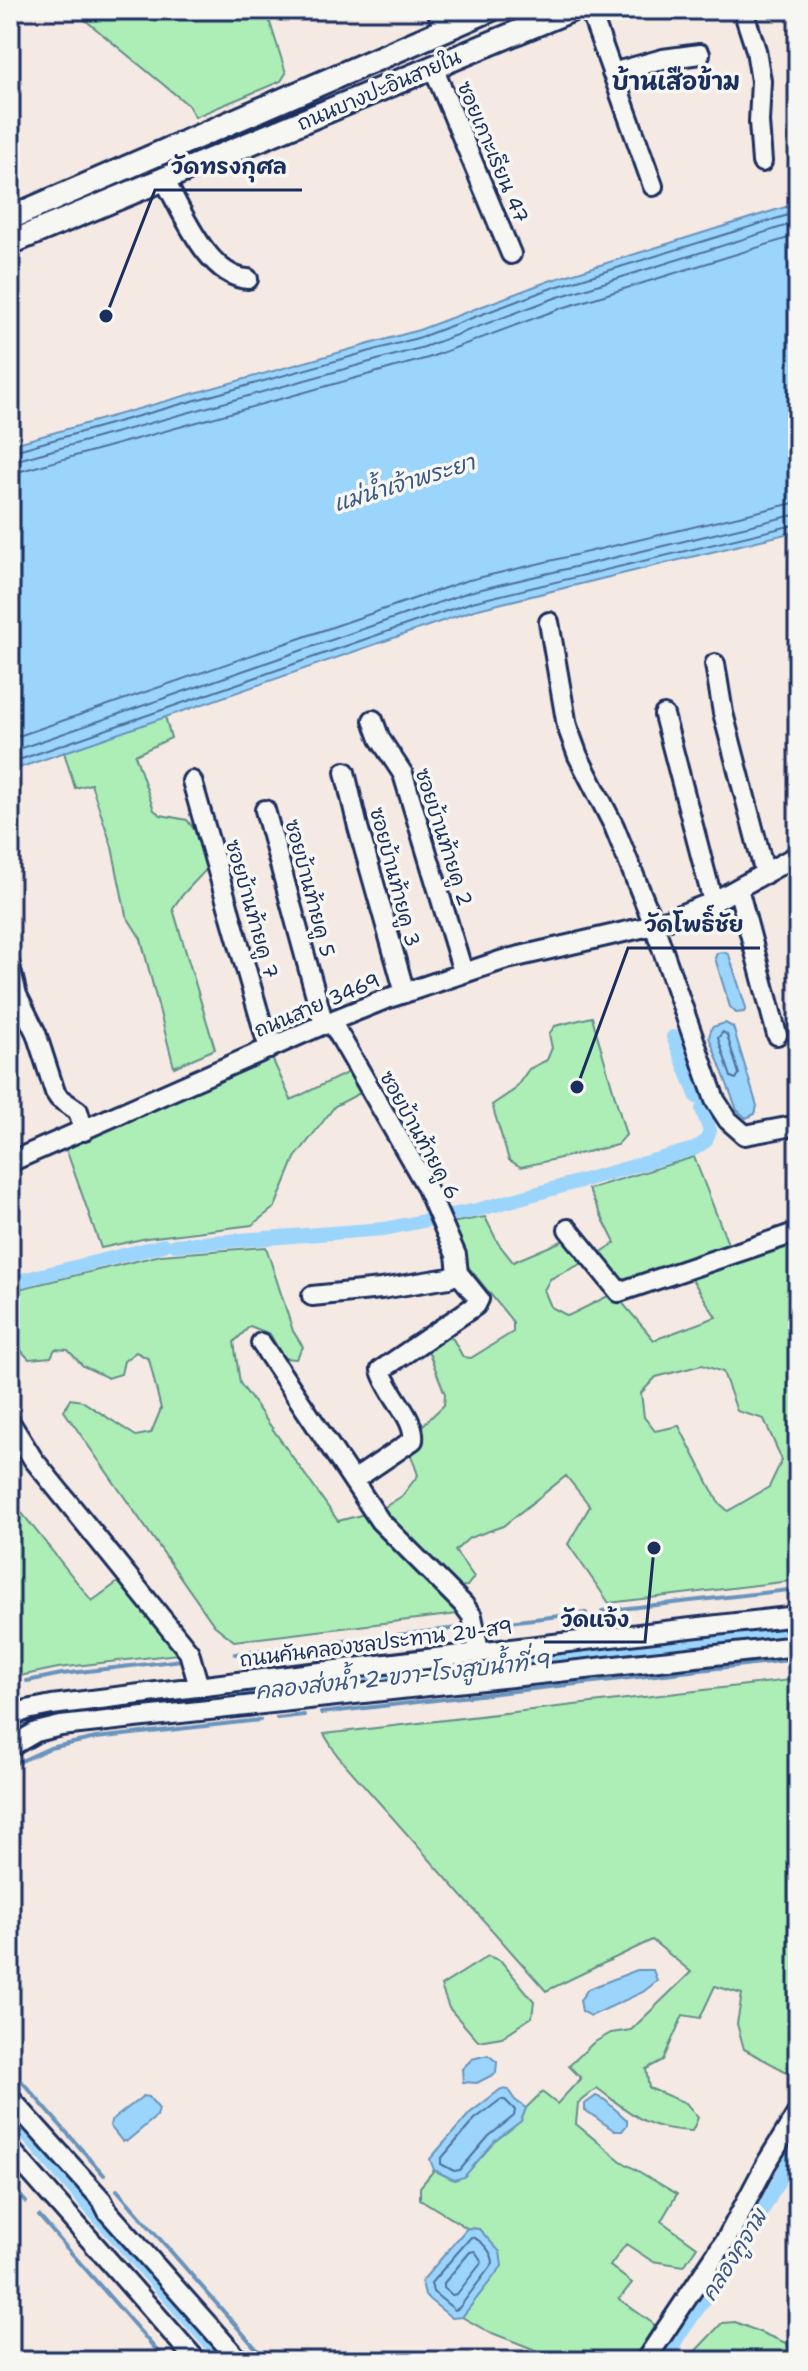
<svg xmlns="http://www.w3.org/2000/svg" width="808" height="2371" viewBox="0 0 808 2371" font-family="'Shantell Sans','Playpen Sans Thai',sans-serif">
<rect width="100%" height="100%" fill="#f5e9e3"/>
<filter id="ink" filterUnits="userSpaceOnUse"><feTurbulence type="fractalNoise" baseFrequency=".0125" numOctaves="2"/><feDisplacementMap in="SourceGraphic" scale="16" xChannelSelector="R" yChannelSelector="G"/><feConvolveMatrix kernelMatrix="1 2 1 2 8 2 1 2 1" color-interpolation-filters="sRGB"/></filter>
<g filter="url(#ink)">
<!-- green -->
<path fill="#adeeb7" stroke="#648e8a" stroke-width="2" fill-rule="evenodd" d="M 73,10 L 266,10 L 286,73 L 281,81 L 195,117 L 188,105 Z
M 165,716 L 171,738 L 135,755 L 154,810 L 161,815 L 187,820 L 202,840 L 210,865 C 200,878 178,896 173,909 L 215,1049 L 174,1067 L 141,939 L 126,915 L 112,847 L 91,784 L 75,788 L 64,752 Z
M 592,1017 L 626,1135 L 617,1145 L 521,1167 L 509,1160 L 492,1105 L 514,1090 L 529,1069 L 547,1060 L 552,1048 L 549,1034 L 555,1026 Z
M 271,1056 L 291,1100 L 355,1069 L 364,1091 L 335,1106 L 295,1158 L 275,1207 L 252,1225 L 147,1238 L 101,1248 L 66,1149 Z
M 694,1157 L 728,1244 L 624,1281 L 616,1279 L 597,1255 L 615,1243 L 588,1189 Z
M 485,1217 L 498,1243 L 513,1262 L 569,1238 L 587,1261 L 550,1279 L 544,1290 L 551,1307 L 568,1316 L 614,1293 L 654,1340 L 716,1317 L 688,1273 L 798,1236 L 798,1580 L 609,1603 L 568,1544 L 590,1506 L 566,1476 L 503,1526 L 469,1538 L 455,1551 L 474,1577 L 467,1586 L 455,1587 L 395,1525 L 383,1508 L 402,1496 L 418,1475 L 410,1452 L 421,1442 L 422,1426 L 444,1405 L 445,1394 L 428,1350 L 433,1341 L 444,1335 L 453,1339 L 463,1357 L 471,1358 L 513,1332 L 513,1322 L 466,1264 L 450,1223 ZM 702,1365 L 723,1372 L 737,1411 L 764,1419 L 782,1460 L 769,1487 L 728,1511 L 718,1502 L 679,1426 L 655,1431 L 644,1417 L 641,1393 L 656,1377 Z
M 266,1247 L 293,1331 L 303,1347 L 296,1359 L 283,1358 L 270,1334 L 250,1326 L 234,1342 L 240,1383 L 338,1521 L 369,1513 L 377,1526 L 458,1614 L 234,1641 L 214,1625 L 64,1411 L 70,1399 L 82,1401 L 136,1436 L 151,1433 L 161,1409 L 149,1359 L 136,1352 L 124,1361 L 121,1374 L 108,1378 L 83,1366 L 68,1350 L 55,1349 L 51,1357 L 29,1359 L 11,1340 L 10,1291 L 161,1255 Z
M 10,1498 L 92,1601 L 121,1580 L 178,1654 L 58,1668 L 10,1678 Z
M 798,1679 L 798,2078 L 744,2049 L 737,2024 L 742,1994 L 715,1986 L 700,2018 L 683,2015 L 663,2060 L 646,2069 L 649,2088 L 686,2103 L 698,2118 L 692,2131 C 646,2130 632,2114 597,2088 L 578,2103 L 576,2124 L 621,2161 L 677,2194 L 661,2221 L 697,2247 L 684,2266 L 652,2261 L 626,2244 L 610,2266 L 632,2283 L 619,2299 L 655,2325 L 633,2361 L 555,2361 L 533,2349 L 487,2331 L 462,2317 L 501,2266 L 479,2229 L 467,2228 L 420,2199 L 420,2187 L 434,2170 L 454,2180 L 464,2176 L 495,2141 L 521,2121 L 526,2108 L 542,2092 L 557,2104 L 581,2078 L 569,2066 L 593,2043 L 611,2033 L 631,2030 L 691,1972 L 652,1940 L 546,1991 L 337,1755 L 324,1734 Z
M 488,1956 L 501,1961 L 534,2001 L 532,2017 L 502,2037 L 478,2041 L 449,2008 L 441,1986 Z
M 735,2322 L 798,2348 L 798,2361 L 686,2361 L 722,2323 Z"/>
<!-- water -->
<path fill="#9bd5fb" stroke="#6893bc" stroke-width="2" d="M 798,203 L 798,531 L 474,610 L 10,771 L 10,445 L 419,330 L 549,281 Z
M 724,952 L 729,955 L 746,1008 L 744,1012 L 736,1013 L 730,1007 L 715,958 L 717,953 Z
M 725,1023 L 733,1027 L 757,1106 L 755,1114 L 746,1118 L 737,1110 L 709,1037 L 712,1027 Z
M 637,1970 L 653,1970 L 657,1981 L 643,1992 L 591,2016 L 582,2011 L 580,2000 L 588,1989 Z
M 488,2055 L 497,2062 L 496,2073 L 477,2083 L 463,2082 L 462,2069 L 472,2059 Z
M 501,2089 L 508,2090 L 515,2100 L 526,2108 L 521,2121 L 495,2141 L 464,2177 L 454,2180 L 434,2170 L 430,2159 L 470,2113 Z
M 143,2096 L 149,2097 L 159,2109 L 157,2116 L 127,2141 L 122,2141 L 110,2126 L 111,2121 Z
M 596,2096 L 605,2100 L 627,2120 L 627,2125 L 622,2131 L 615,2131 L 585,2110 L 585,2104 Z
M 467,2228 L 479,2229 L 500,2252 L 502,2266 L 462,2317 L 452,2318 L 425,2296 L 422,2281 Z"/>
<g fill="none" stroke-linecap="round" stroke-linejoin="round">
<!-- shore -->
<path stroke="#4e719d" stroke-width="2" d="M 10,452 L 421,337 L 552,288 L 798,212
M 10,462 L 424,347 L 555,298 L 798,222
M 10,474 L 428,358 L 559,309 L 798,235
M 10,739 L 465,581 L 798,502
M 10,752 L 469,592 L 798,514
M 10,763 L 472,602 L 798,524
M 723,1032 L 727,1035 L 739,1074 L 736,1079 L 731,1077 L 718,1038 Z
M 500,2100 L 505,2100 L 515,2110 L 514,2116 L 489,2136 L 460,2170 L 454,2171 L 441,2164 L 441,2159 L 475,2119 Z
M 471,2237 C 481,2239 493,2253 493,2263 L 459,2308 L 455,2310 L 433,2292 L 431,2283 Z
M 475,2251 L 482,2262 L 457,2294 L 452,2295 L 444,2288 L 444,2283 L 470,2252 Z"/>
<!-- stream -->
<path stroke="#6893bc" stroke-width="4" d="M 602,1611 L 798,1589
M 481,1625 L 586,1613
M 336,1642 L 467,1627
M 235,1654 L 323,1644
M 27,1681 L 62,1674 L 182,1660
M 10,1686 L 14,1684
M 321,1713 L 798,1659
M 277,1718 L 304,1715
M 10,1766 L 50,1748 L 96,1738 L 260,1720
M 10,2068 L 104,2175
M 10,2184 L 26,2202
M 117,2190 L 267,2361
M 39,2216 L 166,2361"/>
<!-- canal -->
<path stroke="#9bd5fb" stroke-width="14" d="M 673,1037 L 697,1097
M 446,1216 L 481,1209 L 694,1149 L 706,1141 L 710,1131 L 702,1109
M 175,1245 L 384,1229 L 433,1219
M 10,1283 L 164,1245
M 10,1729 L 50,1714 L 798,1633
M 10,2116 L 225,2361
M 665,2361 L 678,2337 L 750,2234 L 798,2146"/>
<!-- minor casing -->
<g stroke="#1b2f5e" stroke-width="24">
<path id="minor" d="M 437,10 L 444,29
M 590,10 L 653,186
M 743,10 L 756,50 L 761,81 L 759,122 L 762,162
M 433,67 L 511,254
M 612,73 L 663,59 L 700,54
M 164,179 C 182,211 208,277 248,279
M 549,622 L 567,726 L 578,756 L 614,826 L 654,925 L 715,1100 L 728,1120 L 745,1135 L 798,1125
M 715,664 L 723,713 L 765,874
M 664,715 L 713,902
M 373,720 L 380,739 L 403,774 L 463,972
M 345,772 L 358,827 L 405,993
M 192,781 L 269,1049
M 265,810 L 324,1025
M 738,888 L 777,1035
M 10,966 L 17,995 L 36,1033 L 55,1092 L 59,1098 L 78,1111 L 84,1131
M 331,1021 L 425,1184 L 456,1255 L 458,1273
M 10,1162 L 331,1021 L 386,999 L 503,960 L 654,925 L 713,902 L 798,855
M 568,1229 L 619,1292 L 798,1232
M 312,1296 L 381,1289 L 449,1278 L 458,1273
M 261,1343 L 380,1521 L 463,1604 L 472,1616 L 479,1651
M 10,1422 L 33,1459 L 189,1652 L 199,1687
M 354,1480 L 413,1440 C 416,1419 387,1393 381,1370 L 476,1305 L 479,1299 L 458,1273
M 10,1717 L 27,1710 L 52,1705 C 301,1674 549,1643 798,1616
M 10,1747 L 36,1732 L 61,1726 L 798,1646
M 10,2098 L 102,2200 L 108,2212 L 240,2361
M 10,2149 L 197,2361
M 645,2361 L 727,2238 L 766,2164 L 798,2112"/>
</g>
<!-- major casing -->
<g stroke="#1b2f5e" stroke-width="28">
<path id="major" d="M 10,218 L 490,10
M 10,243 L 571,10"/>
</g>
<!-- minor -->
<use href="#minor" stroke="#f6f6f2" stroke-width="18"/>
<!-- major -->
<use href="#major" stroke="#f6f6f2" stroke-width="22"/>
</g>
</g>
<g text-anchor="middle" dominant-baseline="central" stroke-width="7" stroke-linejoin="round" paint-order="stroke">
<!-- street labels -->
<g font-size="20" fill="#1b2f5e" stroke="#f6f6f2">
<text transform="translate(379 90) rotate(-23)">ถนนบางปะอินสายใน</text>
<text transform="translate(493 152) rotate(67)">ซอยเกาะเรียน 47</text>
<text transform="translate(444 837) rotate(72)">ซอยบ้านท้ายคู 2</text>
<text transform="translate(395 877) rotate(75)">ซอยบ้านท้ายคู 3</text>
<text transform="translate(310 888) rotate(75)">ซอยบ้านท้ายคู 5</text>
<text transform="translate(252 909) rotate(74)">ซอยบ้านท้ายคู 7</text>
<text transform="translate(317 1005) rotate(-23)">ถนนสาย 3469</text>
<text transform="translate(420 1135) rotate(61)">ซอยบ้านท้ายคู 6</text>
<text transform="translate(376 1643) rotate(-7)">ถนนคันคลองชลประทาน 2ข-ส9</text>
</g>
<!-- water labels -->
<g font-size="22" font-style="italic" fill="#3b5885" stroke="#f6f6f2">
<text transform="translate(404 483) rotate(-17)">แม่น้ำเจ้าพระยา</text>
<text transform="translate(403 1676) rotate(-6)">คลองส่งน้ำ 2 ขวา-โรงสูบน้ำที่ 9</text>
<text transform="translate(734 2255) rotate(-58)">คลองคูจาม</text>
</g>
<!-- quarter labels -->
<g font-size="24" font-weight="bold" fill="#1b2f5e" stroke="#f6f6f2">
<text x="676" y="82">บ้านเสือข้าม</text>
</g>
</g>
<!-- callouts -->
<path fill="none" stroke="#1b2f5e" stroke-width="3" d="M106 316L155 190H302M577 1087L628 948H760M654 1548L645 1642H544"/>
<g fill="#1b2f5e" stroke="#f6f6f2" stroke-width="3">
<circle cx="106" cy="316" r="8"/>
<circle cx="577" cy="1087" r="8"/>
<circle cx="654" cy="1548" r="8"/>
</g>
<g font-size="22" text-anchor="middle" font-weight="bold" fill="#1b2f5e" stroke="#f6f6f2" stroke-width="7" stroke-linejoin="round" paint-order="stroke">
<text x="229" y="174">วัดทรงกุศล</text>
<text x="694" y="932">วัดโพธิ์ชัย</text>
<text x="595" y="1627">วัดแจ้ง</text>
</g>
<!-- margin -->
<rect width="808" height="2371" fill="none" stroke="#f6f6f2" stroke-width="40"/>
<rect x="20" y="20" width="768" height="2331" fill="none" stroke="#1b2f5e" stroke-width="3" filter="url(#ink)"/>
</svg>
